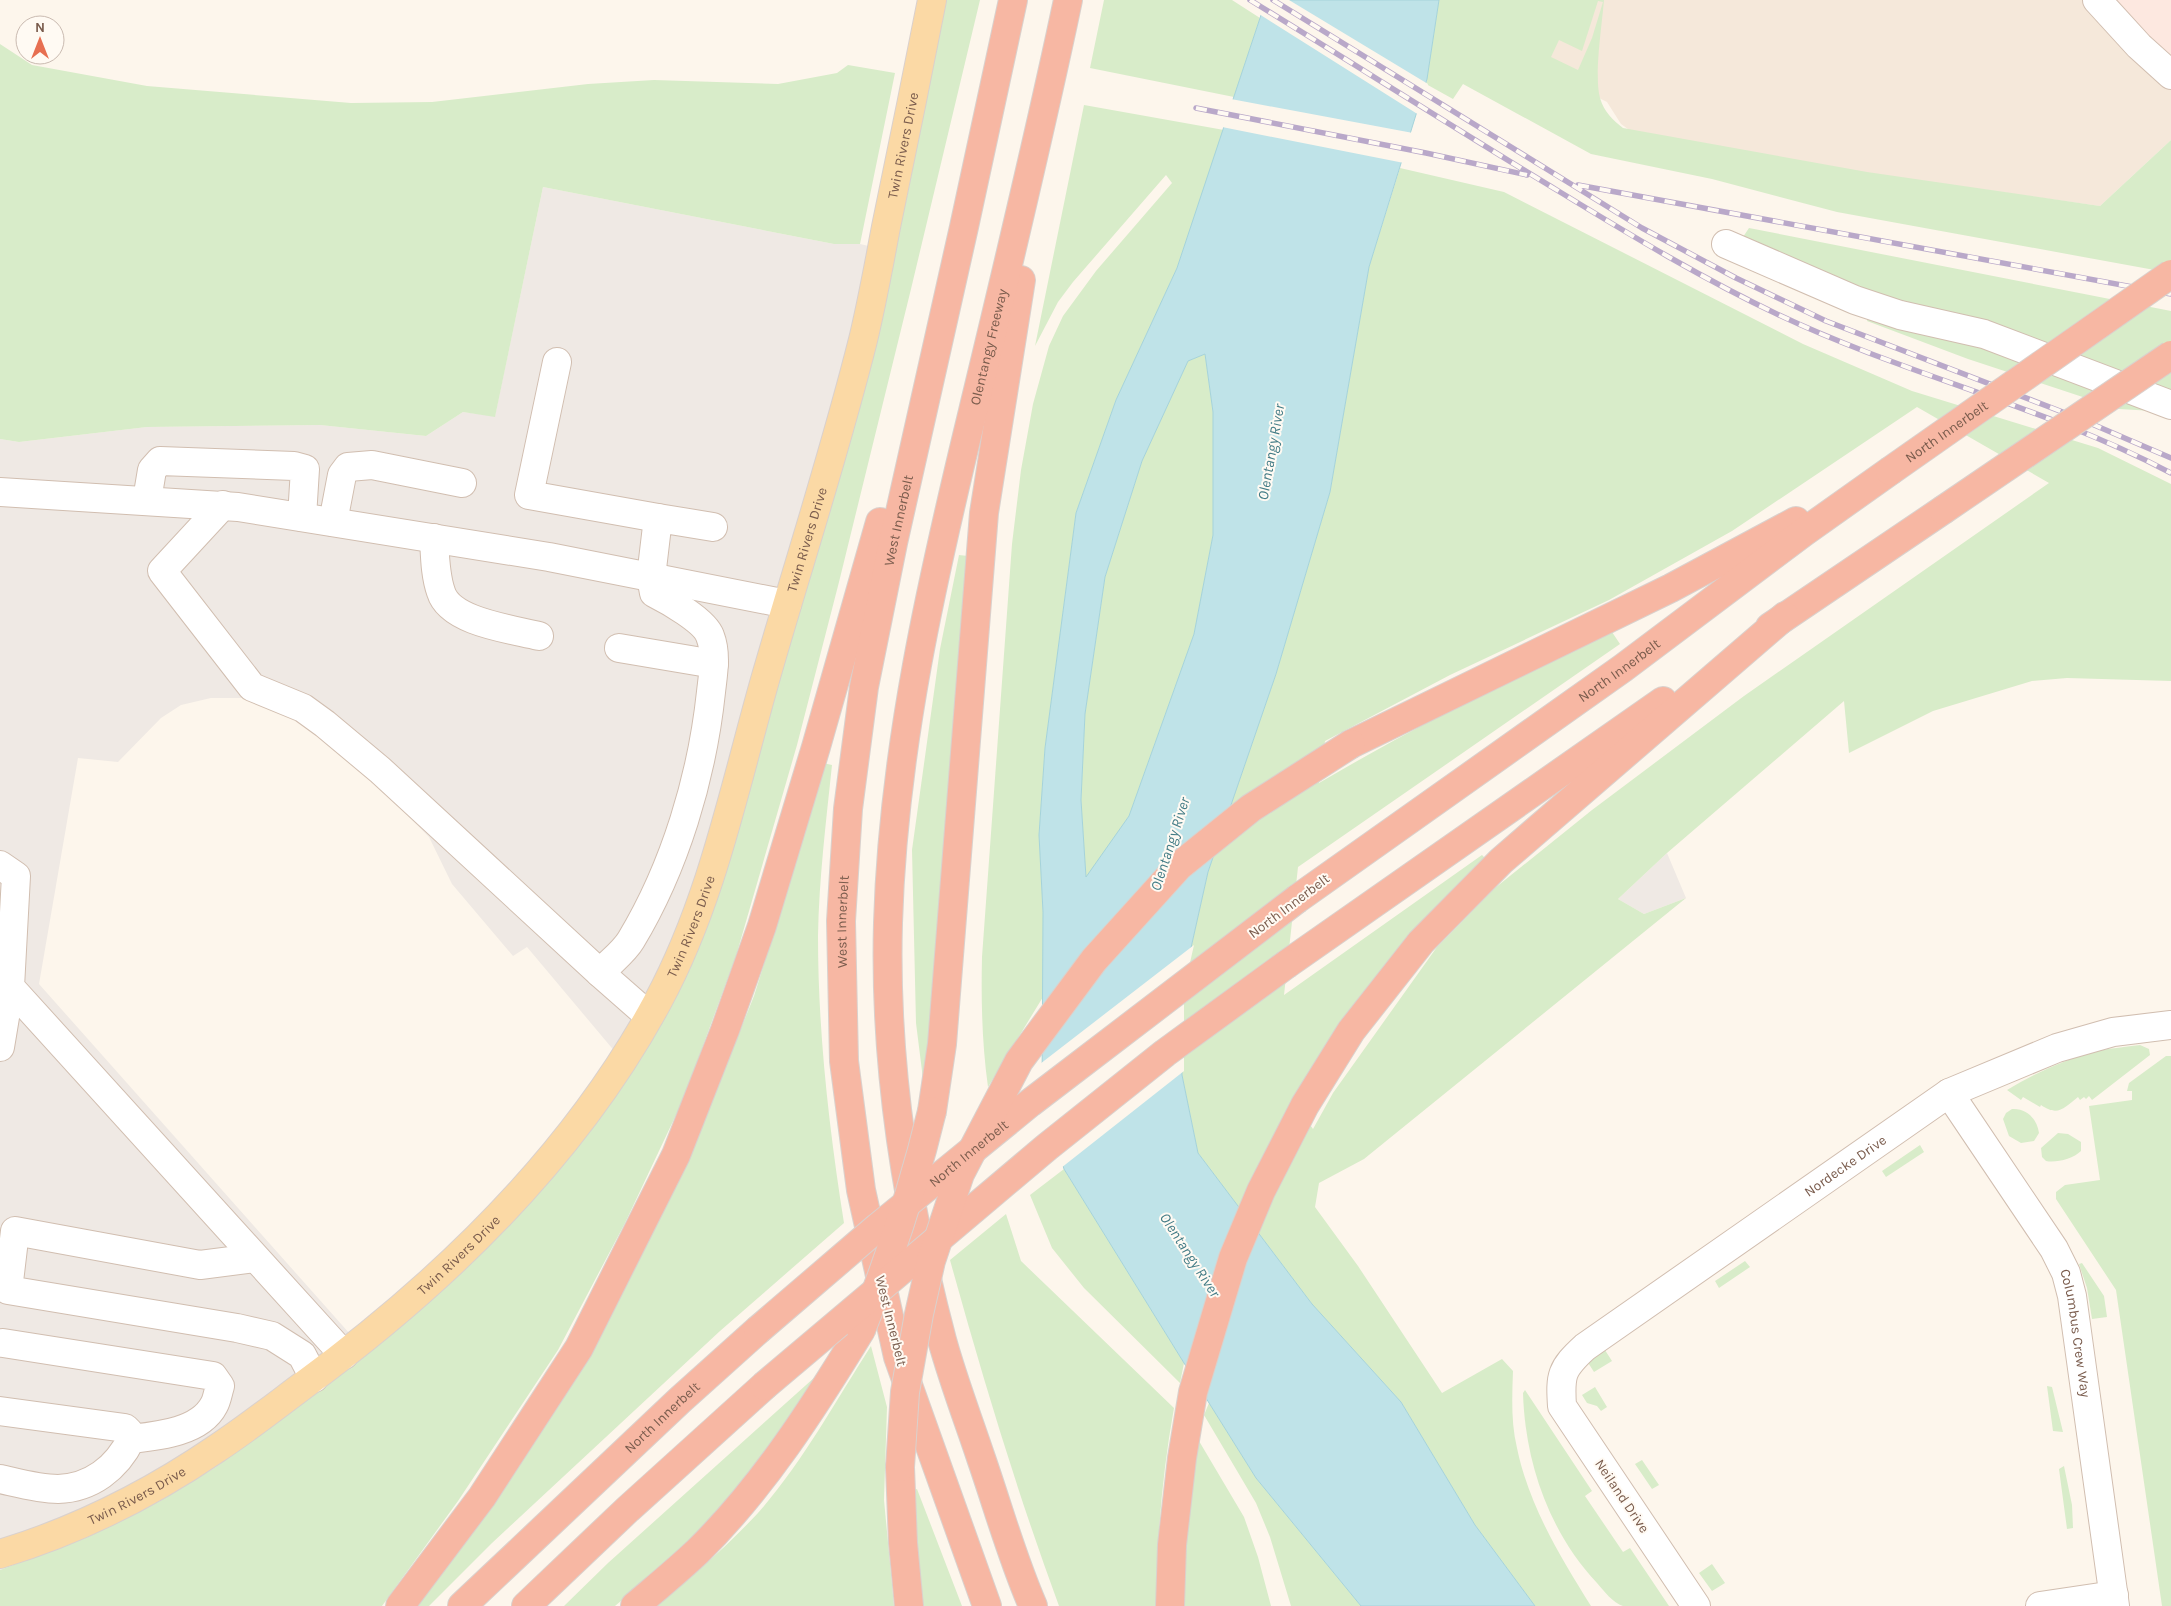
<svg xmlns="http://www.w3.org/2000/svg" width="2171" height="1606" viewBox="0 0 2171 1606" font-family="Karla,sans-serif">
<rect width="100%" height="100%" fill="#fdf6ec"/>
<!-- residential -->
<path fill="#f5e8da" d="M 1507,0 L 2097,0 L 2171,77 L 2171,140 L 2100,206 L 1646,142 L 1621,124 L 1607,102 L 1541,69 Z"/>
<!-- commercial -->
<path fill="#fde8e0" d="M 2097,0 L 2171,0 L 2171,77 Z"/>
<!-- industrial -->
<path fill="#efe9e4" d="M 543,187 L 834,244 L 860,244 L 895,252 L 866,382 L 823,534 L 772,700 L 632,1072 L 527,947 L 513,956 L 452,884 L 429,837 L 332,739 L 282,709 L 247,698 L 211,698 L 181,705 L 161,718 L 118,762 L 78,758 L 39,984 L 366,1352 L 216,1467 L 160,1501 L 88,1537 L 0,1570 L 0,439 L 19,442 L 147,427 L 320,425 L 426,436 L 463,412 L 495,416 Z
M 1667,853 L 1686,898 L 1644,914 L 1618,899 Z"/>
<!-- green -->
<path fill="#d8ecc9" fill-rule="evenodd" d="M 946,0 L 980,0 L 911,289 L 839,582 L 797,745 L 736,956 L 683,1100 L 625,1223 L 558,1350 L 458,1501 L 382,1606 L 0,1606 L 0,1570 L 88,1537 L 160,1501 L 216,1467 L 307,1398 L 524,1208 L 587,1134 L 632,1072 L 772,700 L 823,534 L 866,382 L 908,192 Z
M 1104,0 L 1232,0 L 1260,18 L 1234,97 L 1090,68 Z
M 1439,0 L 1604,0 C 1602,25 1594,76 1600,98 C 1604,112 1613,120 1623,128 L 1867,172 L 2100,206 L 2171,140 L 2171,273 L 1837,212 L 1712,179 L 1591,154 L 1463,84 L 1453,99 L 1426,84 ZM 1598,1 L 1603,2 L 1592,38 L 1578,70 L 1551,57 L 1559,40 L 1582,51 Z
M 0,44 L 32,65 L 147,86 L 351,103 L 432,102 L 588,84 L 654,80 L 778,84 L 837,73 L 848,65 L 895,73 L 860,244 L 834,244 L 543,187 L 495,417 L 463,412 L 426,436 L 320,425 L 147,427 L 19,442 L 0,439 Z
M 1084,105 L 1224,130 L 1177,268 L 1116,400 L 1076,513 L 1045,748 L 1039,835 L 1043,912 L 1043,997 L 988,1087 C 982,1044 981,1001 982,957 L 1012,544 L 1021,470 L 1033,404 L 1049,346 L 1063,316 L 1096,271 L 1172,183 L 1166,175 L 1073,282 L 1058,302 L 1035,346 Z
M 1400,168 L 1504,192 L 1803,344 L 1912,391 L 2098,448 L 2171,484 L 2171,681 L 2067,678 L 2032,681 L 1933,711 L 1849,753 L 1844,701 L 1667,853 L 1618,899 L 1644,914 L 1686,898 L 1364,1159 L 1319,1183 L 1315,1207 L 1358,1266 L 1442,1393 L 1502,1359 L 1513,1371 C 1512,1397 1511,1423 1517,1448 C 1529,1506 1560,1556 1591,1606 L 1535,1606 L 1475,1525 L 1401,1402 L 1312,1304 L 1198,1153 L 1182,1075 L 1182,988 L 1208,872 L 1276,674 L 1330,492 L 1369,267 ZM 1917,407 L 2049,483 L 1744,696 L 1592,810 L 1495,888 L 1437,947 L 1333,1093 L 1313,1129 L 1292,1099 L 1305,1079 L 1487,860 L 1482,855 L 1284,995 L 1298,867 L 1620,644 L 1612,632 C 1512,679 1414,727 1319,783 L 1325,741 L 1450,675 L 1609,600 L 1732,531 Z
M 1749,228 L 2171,311 L 2171,395 L 1903,309 L 1741,240 Z
M 1869,312 L 1991,342 L 2170,412 L 2119,409 L 1968,359 L 1867,321 Z
M 1205,354 L 1213,412 L 1213,535 L 1194,634 L 1129,816 L 1086,878 L 1081,800 L 1085,714 L 1105,577 L 1142,461 L 1188,361 Z
M 959,555 L 968,556 L 943,910 L 924,1087 L 916,1023 L 912,850 L 940,649 Z
M 823,763 L 832,765 C 826,822 819,879 818,936 C 818,1032 829,1128 844,1223 L 720,1331 L 492,1543 L 429,1606 L 414,1606 L 698,1136 L 754,996 L 787,890 Z
M 2140,1045 L 2149,1049 L 2150,1055 L 2092,1100 L 2089,1096 L 2086,1099 L 2084,1097 L 2080,1100 L 2078,1097 C 2064,1108 2058,1117 2041,1105 L 2040,1107 L 2023,1097 L 2021,1100 L 2007,1090 C 2035,1073 2066,1059 2097,1051 C 2111,1048 2126,1047 2140,1045 Z
M 2166,1056 L 2171,1056 L 2171,1606 L 2162,1606 L 2116,1290 L 2056,1199 L 2056,1192 L 2065,1185 L 2100,1180 L 2089,1106 L 2132,1100 L 2132,1091 L 2127,1091 L 2129,1083 Z
M 2012,1109 C 2027,1108 2037,1119 2039,1133 L 2034,1141 L 2021,1143 L 2009,1136 L 2003,1119 L 2006,1113 Z
M 2058,1133 L 2068,1134 L 2081,1142 L 2081,1151 C 2073,1159 2056,1163 2046,1161 L 2042,1157 L 2041,1148 Z
M 1920,1145 L 1924,1152 L 1886,1177 L 1882,1171 Z
M 1064,1169 L 1184,1363 L 1180,1383 L 1084,1288 L 1052,1248 L 1030,1195 Z
M 1006,1214 L 1021,1261 L 1174,1408 C 1162,1474 1157,1540 1156,1606 L 1059,1606 C 1017,1492 982,1376 950,1260 Z
M 1745,1261 L 1750,1267 L 1719,1288 L 1715,1281 Z
M 2082,1263 L 2104,1296 L 2107,1317 L 2092,1319 L 2087,1288 L 2079,1264 Z
M 871,1346 L 887,1407 L 884,1500 L 894,1606 L 657,1606 C 692,1577 727,1546 758,1513 C 802,1463 835,1402 871,1346 Z
M 1603,1347 L 1612,1361 L 1594,1372 L 1587,1361 Z
M 825,1368 C 806,1397 788,1426 768,1453 C 726,1511 669,1561 615,1606 L 564,1606 L 608,1563 Z
M 2047,1386 L 2052,1387 L 2063,1432 L 2053,1431 Z
M 1595,1387 L 1607,1407 L 1601,1411 L 1597,1406 L 1587,1403 L 1582,1395 Z
M 1525,1390 L 1592,1491 L 1585,1496 L 1623,1552 L 1630,1548 L 1669,1606 C 1659,1606 1631,1606 1623,1606 C 1613,1603 1604,1591 1597,1583 C 1549,1532 1525,1462 1523,1393 Z
M 1209,1403 L 1256,1478 L 1361,1606 L 1291,1606 L 1270,1537 L 1256,1503 L 1204,1415 Z
M 1199,1441 L 1244,1517 L 1258,1557 L 1271,1606 L 1181,1606 L 1185,1523 Z
M 1642,1460 L 1659,1485 L 1652,1489 L 1635,1464 Z
M 2064,1466 L 2072,1505 L 2073,1528 L 2067,1529 L 2059,1469 Z
M 917,1489 L 962,1606 L 920,1606 L 911,1491 Z
M 1712,1564 L 1725,1583 L 1712,1591 L 1699,1573 Z"/>
<!-- water -->
<path fill="#bfe3e8" stroke="#a5d3da" fill-rule="evenodd" d="M 1266,0 L 1439,0 L 1427,79 L 1369,267 L 1330,492 L 1276,674 L 1208,872 L 1182,988 L 1182,1075 L 1198,1153 L 1312,1304 L 1401,1402 L 1475,1525 L 1535,1606 L 1361,1606 L 1256,1478 L 1184,1363 L 1064,1169 L 1042,1095 L 1043,912 L 1039,835 L 1045,748 L 1076,513 L 1116,400 L 1177,268 ZM 1205,354 L 1213,412 L 1213,535 L 1194,634 L 1129,816 L 1086,877 L 1081,800 L 1085,714 L 1105,577 L 1142,461 L 1188,361 Z"/>
<!-- pier -->
<path fill="#fdf6ec" d="M 1264,0 L 1289,0 L 1428,84 L 1419,115 L 1259,14 Z
M 1231,99 L 1413,133 L 1404,163 L 1222,127 Z
M 1194,945 L 1184,989 L 1184,1071 L 1061,1168 L 1039,1095 L 1040,1064 Z"/>
<g fill="none" stroke-linecap="round" stroke-linejoin="round">
<!-- minor casing -->
<g stroke="#d1beb0" stroke-width="30">
<g id="minor">
<path d="M 2097,0 L 2139,46 L 2171,75"/>
<path d="M 1726,244 L 1855,300 L 1900,315 L 1984,334 L 2171,405"/>
<path d="M 557,362 L 529,495 L 658,518"/>
<path d="M 0,492 L 238,507 L 549,557 L 787,604"/>
<path d="M 147,500 L 152,470 L 160,461 L 294,466 L 305,469 L 302,517"/>
<path d="M 223,505 L 162,571 L 252,687 L 303,708 L 325,724 L 380,770 L 600,973"/>
<path d="M 333,522 L 342,475 L 348,467 L 372,465 L 462,483"/>
<path d="M 434,538 C 435,556 435,575 441,592 C 450,622 511,629 539,636"/>
<path d="M 619,648 L 714,664"/>
<path d="M 0,865 L 16,876 L 10,987 L 344,1355"/>
<path d="M 649,1016 L 600,973 C 610,962 624,952 631,940 C 675,867 702,777 711,692 C 713,674 717,654 710,636 C 705,621 668,600 654,593 L 651,577 L 658,518 L 713,527"/>
<path d="M 0,1047 L 10,987"/>
<path id="s1" d="M 1949,1093 L 2054,1249 L 2066,1273 L 2072,1296 L 2115,1606"/>
<path d="M 255,1258 L 200,1265 L 15,1231 L 8,1290 L 237,1328 L 272,1336 L 302,1355 L 314,1378"/>
<path d="M 3,1343 L 213,1376 L 220,1386 C 218,1392 217,1400 214,1405 C 200,1432 158,1436 131,1439"/>
<path d="M 0,1411 L 125,1428 L 129,1432 L 131,1439 C 117,1468 91,1488 58,1489 C 39,1489 18,1483 0,1479"/>
<path id="s2" d="M 1696,1606 L 1562,1406 C 1560,1375 1561,1369 1585,1347 L 1949,1093 L 2057,1048 L 2113,1032 L 2171,1025"/>
<path d="M 2040,1606 L 2114,1595"/>
</g>
</g>
<!-- major casing -->
<g stroke="#dad1cd" stroke-width="30">
<g id="major">
<path id="s3" d="M 0,1554 C 76,1531 150,1494 216,1449 C 245,1430 273,1408 301,1387 C 443,1283 574,1157 658,1001 C 713,899 735,784 767,673 C 799,562 835,452 863,340 C 872,303 879,264 886,227 C 902,151 917,76 932,0"/>
</g>
</g>
<!-- highway casing -->
<g stroke="#dad1cd" stroke-width="30">
<g id="highway">
<path d="M 1770,627 L 1943,510"/>
<path d="M 1351,744 L 1671,588 L 1796,521"/>
<path id="s4" d="M 1297,899 L 1623,668 L 1804,532 L 1890,471"/>
<path d="M 1287,964 L 1663,701"/>
<path d="M 932,1111 L 942,1044 L 984,513 L 1021,280"/>
<path d="M 900,1467 L 903,1543 L 909,1606"/>
<path d="M 400,1606 L 482,1497 L 579,1348 L 676,1155 L 725,1030 L 762,926 L 816,747 L 880,522"/>
<path id="s5" d="M 462,1606 L 680,1400 L 758,1330"/>
<path d="M 526,1606 L 628,1509 L 764,1386"/>
<path d="M 635,1606 C 656,1588 678,1570 698,1551 C 763,1487 814,1407 861,1330"/>
<path id="s6" d="M 987,1606 L 898,1357 L 861,1190 L 844,1061 L 841,921 L 848,809 L 864,687 L 893,543 L 964,227 L 1013,0"/>
<path id="s7" d="M 1033,1606 C 1012,1558 998,1507 981,1458 C 968,1419 953,1380 942,1340 C 906,1204 884,1064 888,923 C 893,749 932,580 973,411 C 1006,274 1039,138 1068,0"/>
<path d="M 1170,1606 L 1172,1545 L 1182,1458 L 1193,1392 L 1233,1258 L 1261,1191 L 1305,1105 L 1351,1031 L 1421,942 L 1501,861 L 1785,616"/>
</g>
</g>
<!-- minor -->
<use href="#minor" stroke="#fff" stroke-width="28"/>
<!-- major -->
<use href="#major" stroke="#fbd9a5" stroke-width="28"/>
<!-- highway -->
<use href="#highway" stroke="#f7b7a3" stroke-width="28"/>
<!-- rail casing -->
<g stroke="#b9a8c9" stroke-width="5.5">
<path id="rail" d="M 1250,0 C 1354,64 1456,129 1560,192 C 1632,236 1703,279 1779,315 C 1906,375 2046,407 2171,473
M 1273,0 L 1642,228 L 1736,278 L 1826,321 L 2078,418 L 2171,458
M 1196,108 L 1426,153 L 1527,175
M 1578,185 L 2171,294"/>
</g>
<!-- rail -->
<use href="#rail" stroke="#fffaf3" stroke-width="4" stroke-dasharray="11" stroke-linecap="butt"/>
<!-- highway-bridge casing -->
<g stroke="#dad1cd" stroke-width="30" stroke-linecap="butt">
<g id="highway-bridge">
<path id="s8" d="M 1890,471 L 2171,274"/>
<path d="M 1943,510 L 2171,355"/>
<path id="s9" d="M 758,1330 L 878,1227 L 1030,1103 L 1297,899"/>
<path d="M 861,1330 C 890,1258 914,1186 932,1111"/>
<path d="M 764,1386 L 1047,1147 L 1165,1053 L 1287,964"/>
<path d="M 900,1467 L 905,1392 L 919,1314 L 931,1261 L 960,1174 L 1019,1061 L 1094,960 L 1179,866 L 1251,808 L 1351,744"/>
</g>
</g>
<!-- highway-bridge -->
<use href="#highway-bridge" stroke="#f7b7a3" stroke-width="28"/>
</g>
<g text-anchor="middle" dominant-baseline="central" stroke-width="4" stroke-linejoin="round" paint-order="stroke">
<!-- street labels -->
<g font-size="14" fill="#7a5c4d" stroke="#fffaf3">
<text stroke="none"><textPath href="#s3" startOffset="1768">Twin Rivers Drive</textPath></text>
<text stroke="none"><textPath href="#s7" startOffset="1289">Olentangy Freeway</textPath></text>
<text stroke="none"><textPath href="#s8" startOffset="69">North Innerbelt</textPath></text>
<text stroke="none"><textPath href="#s6" startOffset="1111">West Innerbelt</textPath></text>
<text stroke="none"><textPath href="#s3" startOffset="1362">Twin Rivers Drive</textPath></text>
<text stroke="none"><textPath href="#s4" startOffset="395">North Innerbelt</textPath></text>
<text transform="translate(1289 906) rotate(-37)">North Innerbelt</text>
<text stroke="none"><textPath href="#s6" startOffset="705">West Innerbelt</textPath></text>
<text stroke="none"><textPath href="#s3" startOffset="958">Twin Rivers Drive</textPath></text>
<text stroke="none"><textPath href="#s9" startOffset="275">North Innerbelt</textPath></text>
<text stroke="none"><textPath href="#s2" startOffset="625">Nordecke Drive</textPath></text>
<text stroke="none"><textPath href="#s3" startOffset="552">Twin Rivers Drive</textPath></text>
<text transform="translate(891 1321) rotate(76)">West Innerbelt</text>
<text stroke="none"><textPath href="#s1" startOffset="276">Columbus Crew Way</textPath></text>
<text stroke="none"><textPath href="#s5" startOffset="275">North Innerbelt</textPath></text>
<text stroke="none"><textPath href="#s3" startOffset="149">Twin Rivers Drive</textPath></text>
<text transform="translate(1622 1496) rotate(56)">Neiland Drive</text>
</g>
<!-- water labels -->
<g font-size="15" font-style="italic" fill="#437c86" stroke="#fffaf3">
<text transform="translate(1271 452) rotate(-80)">Olentangy River</text>
<text transform="translate(1170 844) rotate(-72)">Olentangy River</text>
<text transform="translate(1190 1255) rotate(57)">Olentangy River</text>
</g>
</g>
<!-- north arrow -->
<g transform="translate(40 40)"><circle r="24" fill="#fffaf3" stroke="#cabbb1"/>
<path d="M0-4L9 19L0 12L-9 19Z" fill="#e76f51"/>
<text y="-8" font-size="14" font-weight="bold" text-anchor="middle" fill="#7a5c4d">N</text>
</g>
</svg>
